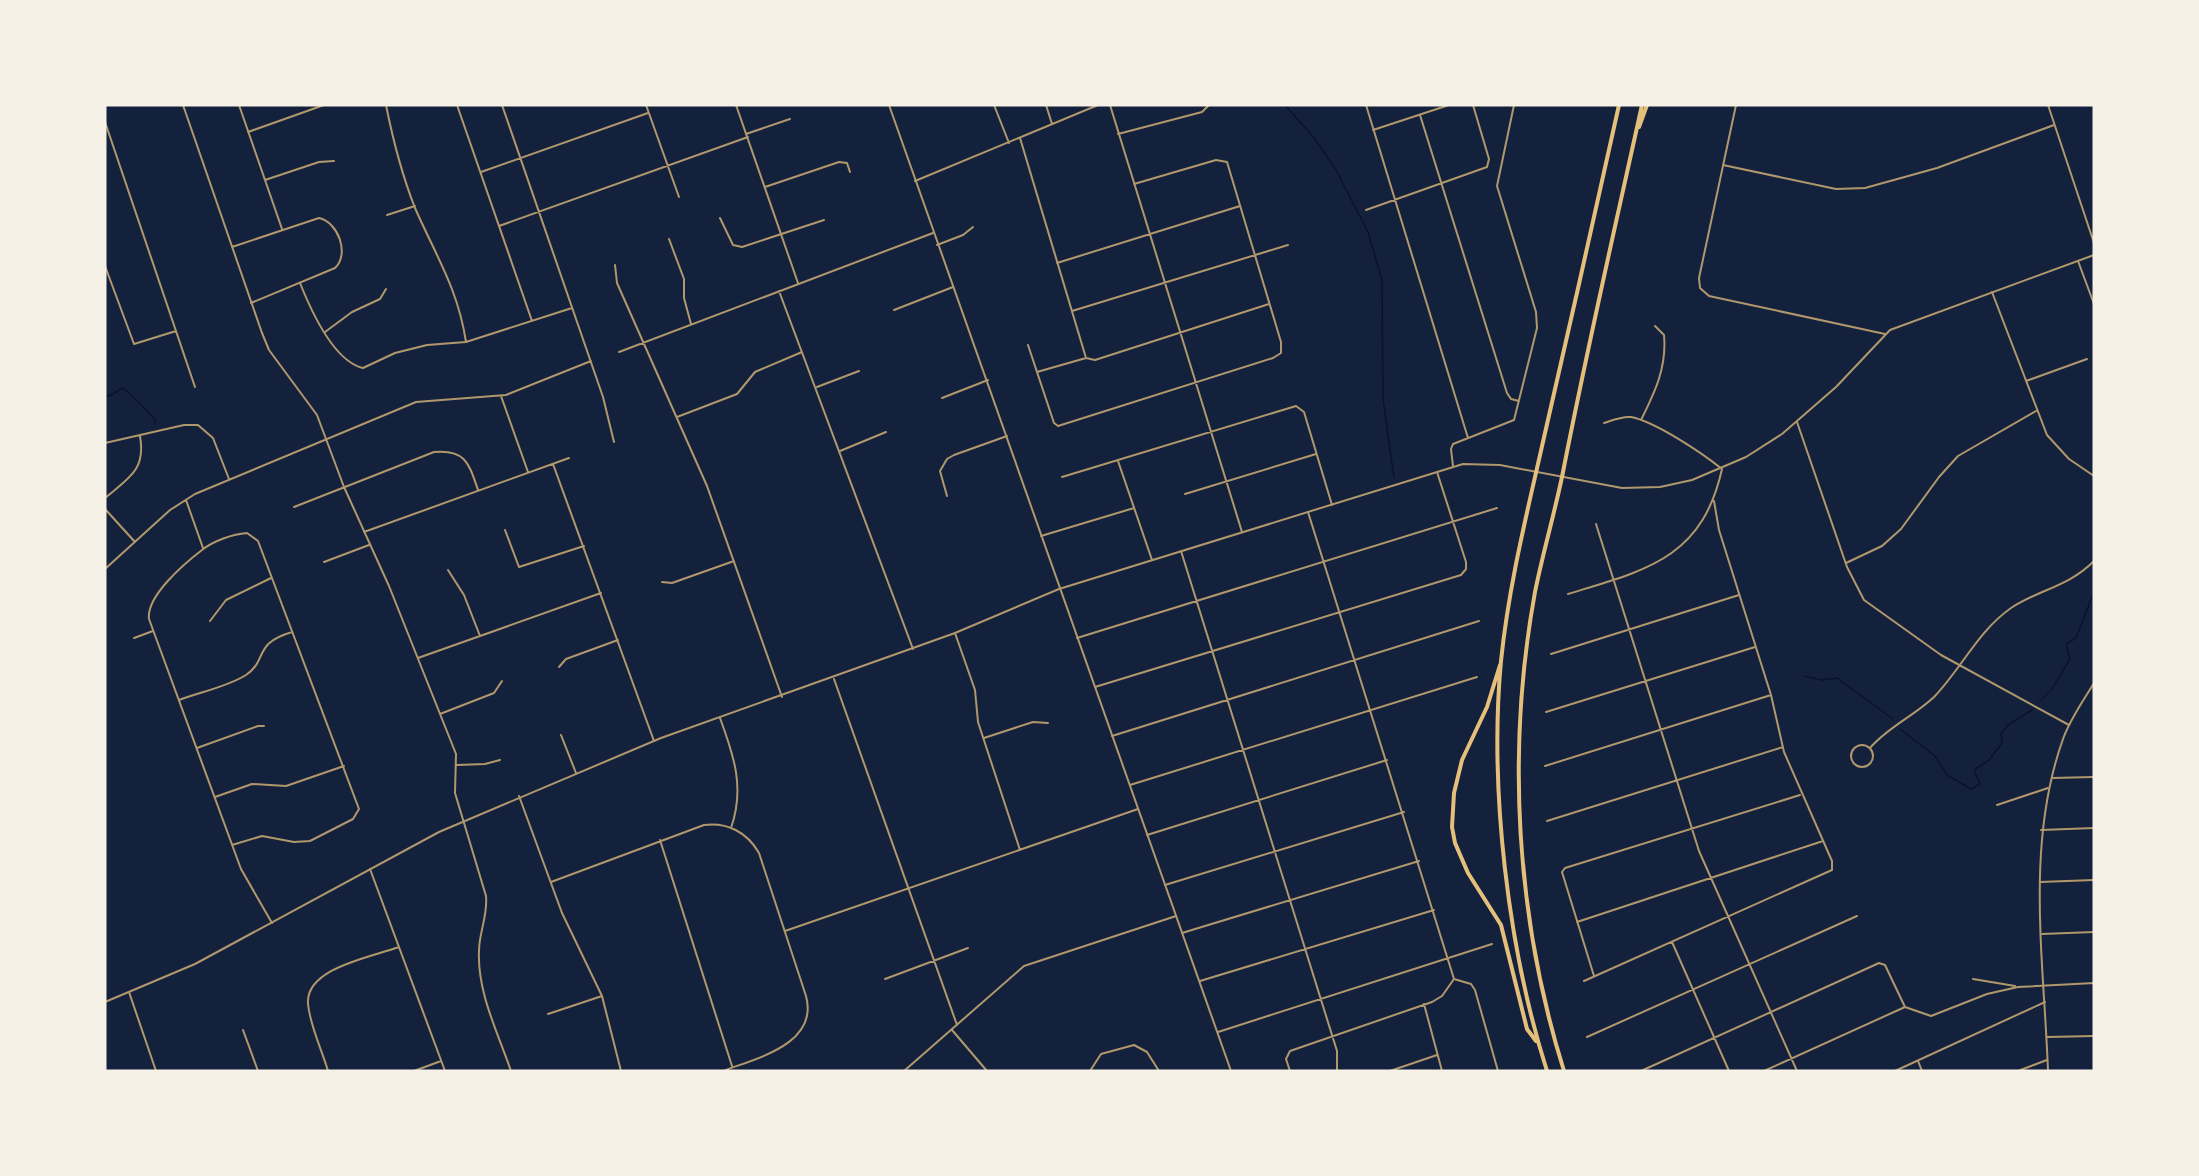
<svg xmlns="http://www.w3.org/2000/svg" width="2199" height="1176" viewBox="0 0 2199 1176" font-family="Mulish,sans-serif">
<rect width="100%" height="100%" fill="#14213d"/>
<g fill="none" stroke-linecap="round" stroke-linejoin="round">
<!-- stream -->
<path stroke="#0b132b" stroke-width="1.5" d="M 1285,105 L 1315,139 L 1336,170 L 1368,232 L 1382,280 L 1383,399 L 1394,478
M 105,395 L 109,396 L 123,388 C 129,392 152,415 156,421 L 154,423
M 1804,676 L 1822,680 L 1837,678 L 1893,719
M 2040,701 L 2052,689 L 2070,659 L 2066,644 L 2076,638 L 2094,592
M 1900,729 L 1935,756 L 1947,775 L 1971,789 L 1980,784 L 1974,770 L 1989,760 L 2002,743 L 2001,734 L 2008,725 L 2032,710"/>
<!-- minor -->
<path stroke="#b1986c" stroke-width="2" d="M 183,105 L 262,333 L 269,350 L 317,415 L 344,487 L 389,586 L 456,754 L 455,793 L 486,896 C 488,916 479,932 479,951 C 477,992 498,1033 511,1071
M 239,105 L 282,229
M 386,105 C 393,140 402,175 415,208 C 436,256 458,289 466,342
M 457,105 L 532,321
M 502,105 L 603,397 L 614,442
M 646,105 L 679,197
M 736,105 L 798,283
M 994,105 L 1009,143
M 1046,105 L 1052,124
M 1110,105 L 1242,532
M 1366,105 L 1468,438
M 1736,105 L 1699,278 L 1700,288 L 1709,296 L 1885,334
M 2048,105 L 2094,243
M 1420,115 L 1507,393 L 1511,399 L 1519,401
M 105,122 L 195,387
M 1373,130 L 1449,105
M 248,132 L 324,105
M 746,134 L 790,119
M 1118,134 L 1202,112 L 1209,105
M 1020,138 L 1086,358
M 1723,165 L 1836,189 L 1865,188 L 1937,168 L 2054,125
M 481,172 L 648,113
M 265,180 L 319,162 L 334,161
M 915,181 L 1098,105
M 765,187 L 839,162 L 847,163 L 850,172
M 1366,210 L 1487,167 L 1489,159 L 1473,105
M 387,215 L 415,206
M 720,218 L 733,245 L 742,247 L 824,220
M 499,226 L 748,137
M 669,239 L 684,279 L 684,298 L 691,324
M 937,245 L 963,235 L 973,227
M 232,247 L 319,218 C 338,222 350,254 335,268 L 251,303
M 2078,261 L 2094,304
M 1057,263 L 1240,206
M 615,265 L 617,283 L 707,486 L 782,697
M 105,266 L 134,344 L 176,331
M 300,283 C 310,308 333,361 363,368 L 395,353 L 427,345 L 466,342 L 572,308
M 779,291 L 913,649
M 1992,292 L 2047,435 L 2069,459 L 2094,476
M 894,310 L 953,287
M 1072,311 L 1288,245
M 325,332 L 352,312 L 380,299 L 386,289
M 1028,345 L 1054,423 L 1058,426 L 1273,358 L 1281,353 L 1281,342 L 1227,162 L 1216,160 L 1134,184
M 619,352 L 933,233
M 1037,372 L 1086,358 L 1095,360 L 1269,304
M 2026,381 L 2087,359
M 817,387 L 859,371
M 501,396 L 528,472
M 942,398 L 988,380
M 677,417 L 737,394 L 755,372 L 802,352
M 1641,420 C 1655,392 1667,367 1664,335 L 1655,326
M 1797,422 L 1847,567 L 1864,600 L 1941,655 L 2069,725
M 105,443 L 184,425 L 198,425 L 213,438 L 229,479
M 840,451 L 886,432
M 1118,461 L 1152,560
M 553,464 L 654,741
M 1453,466 L 1451,449 L 1453,444 L 1514,420 L 1537,328 L 1536,312 L 1497,186 L 1514,105
M 1062,477 L 1296,406 L 1304,412 L 1332,505
M 1185,494 L 1316,454
M 947,496 L 940,471 L 947,459 L 954,455 L 1007,436
M 105,498 C 129,478 146,470 140,436
M 186,500 L 203,548
M 294,507 L 434,452 C 466,449 469,464 478,490
M 105,509 L 135,542
M 1308,512 L 1454,979
M 1596,524 L 1699,851 L 1797,1071
M 505,530 L 519,567 L 584,546
M 364,532 L 569,458
M 1041,536 L 1134,508
M 1181,551 L 1337,1051 L 1337,1071
M 324,562 L 369,545
M 1846,563 L 1882,546 L 1901,529 L 1939,477 L 1958,456 L 2036,411
M 105,569 L 170,510 L 195,494 L 416,402 L 506,395 L 591,361
M 448,570 L 464,595 L 480,636
M 662,582 L 672,583 L 734,561
M 1568,594 C 1646,570 1702,559 1722,469 C 1702,453 1656,422 1631,417 C 1622,416 1613,420 1604,423
M 210,621 L 226,600 L 271,578
M 955,633 L 975,690 L 978,722 L 1020,850
M 134,638 L 153,631
M 1077,638 L 1497,508
M 1551,654 L 1739,595
M 418,658 L 601,593
M 559,667 L 566,659 L 618,640
M 834,679 L 957,1025
M 1095,687 L 1461,575 L 1466,569 L 1466,562 L 1437,472
M 179,700 C 200,692 227,687 246,675 C 269,659 252,644 292,632
M 1546,712 L 1755,647
M 440,714 L 494,693 L 502,681
M 720,718 C 734,756 745,788 731,828
M 561,735 L 576,773
M 1112,736 L 1479,621
M 984,738 L 1033,722 L 1048,723
M1851 756a11 11 0 1 1 22 0a11 11 0 1 1-22 0Z
M 197,748 L 258,726 L 264,726
M 1870,748 C 1888,727 1914,716 1934,697 C 1962,668 1977,632 2011,608 C 2040,589 2068,587 2094,561
M 457,765 L 485,764 L 500,760
M 1545,766 L 1771,695
M 2052,778 L 2094,777
M 1130,785 L 1477,677
M 519,796 L 562,913 L 602,996 L 621,1071
M 215,797 L 252,784 L 286,786 L 344,766
M 1997,805 L 2048,788
M 1547,821 L 1783,747
M 2041,830 L 2094,828
M 1147,835 L 1387,760
M 660,840 L 732,1066
M 232,845 L 262,836 L 294,842 L 310,841 L 353,819 L 359,809 L 258,541 L 247,533 C 233,534 213,541 202,550 C 185,563 146,596 149,619 L 241,869 L 272,923
M 370,869 L 445,1071
M 551,882 L 704,825 C 727,822 747,832 759,853 L 806,996 C 819,1044 757,1058 723,1071
M 2040,882 L 2094,880
M 1165,885 L 1404,812
M 1577,922 L 1823,841
M 785,931 L 1138,809
M 1182,933 L 1419,861
M 2042,934 L 2094,932
M 1672,942 L 1729,1071
M 1594,976 L 1562,872 L 1565,868 L 1800,795
M 885,979 L 968,948
M 1454,979 L 1471,984 L 1475,990 L 1498,1071
M 1973,979 L 2015,986
M 1200,981 L 1434,910
M 1584,981 L 1832,870 L 1832,861 L 1784,752 L 1771,695 L 1719,530 L 1714,501
M 129,992 L 156,1071
M 1424,1004 L 1442,1071
M 548,1014 L 602,996
M 243,1030 L 258,1071
M 952,1030 L 987,1071
M 1218,1032 L 1492,944
M 1587,1037 L 1857,916
M 2047,1037 L 2094,1036
M 1918,1061 L 1922,1071
M 328,1071 C 322,1050 310,1026 308,1004 C 305,968 372,957 399,947
M 414,1071 L 441,1061
M 904,1071 L 1024,966 L 1176,916
M 1090,1071 L 1101,1054 L 1134,1045 L 1147,1052 L 1159,1071
M 1290,1071 L 1286,1059 L 1290,1051 L 1432,1002 L 1442,996 L 1454,979
M 1390,1071 L 1437,1055
M 1641,1071 L 1879,963 L 1885,965 L 1905,1007 L 1931,1016 L 1987,994 L 2018,987 L 2094,983
M 1764,1071 L 1905,1007
M 1895,1071 L 2045,1002
M 2018,1071 L 2047,1060"/>
<!-- tertiary -->
<path stroke="#b1986c" stroke-width="2" d="M 889,105 L 1231,1071
M 105,1002 L 195,964 L 439,832 L 661,738 L 955,633 L 1059,589 L 1463,464 L 1500,465 L 1622,488 L 1660,487 L 1692,480 L 1746,457 L 1782,434 L 1836,387 L 1890,330 L 2094,255
M 2048,1071 C 2044,961 2025,845 2063,739 C 2070,719 2083,701 2094,683"/>
<!-- motorway -->
<path stroke="#e5c07b" stroke-width="4" d="M 1639,127 L 1647,105
M 1500,665 L 1487,707 L 1462,760 L 1454,793 L 1452,827 L 1455,843 L 1468,873 L 1501,925 L 1527,1029 L 1536,1041
M 1547,1071 C 1508,949 1489,789 1501,661 C 1509,583 1528,509 1545,433 C 1570,324 1595,214 1619,105
M 1564,1071 C 1516,918 1506,751 1535,592 C 1543,552 1555,512 1563,472 C 1587,349 1615,227 1642,105"/>
</g>
<!-- border -->
<rect width="2199" height="1176" fill="none" stroke="#f6f1e7" stroke-width="213"/>
</svg>
